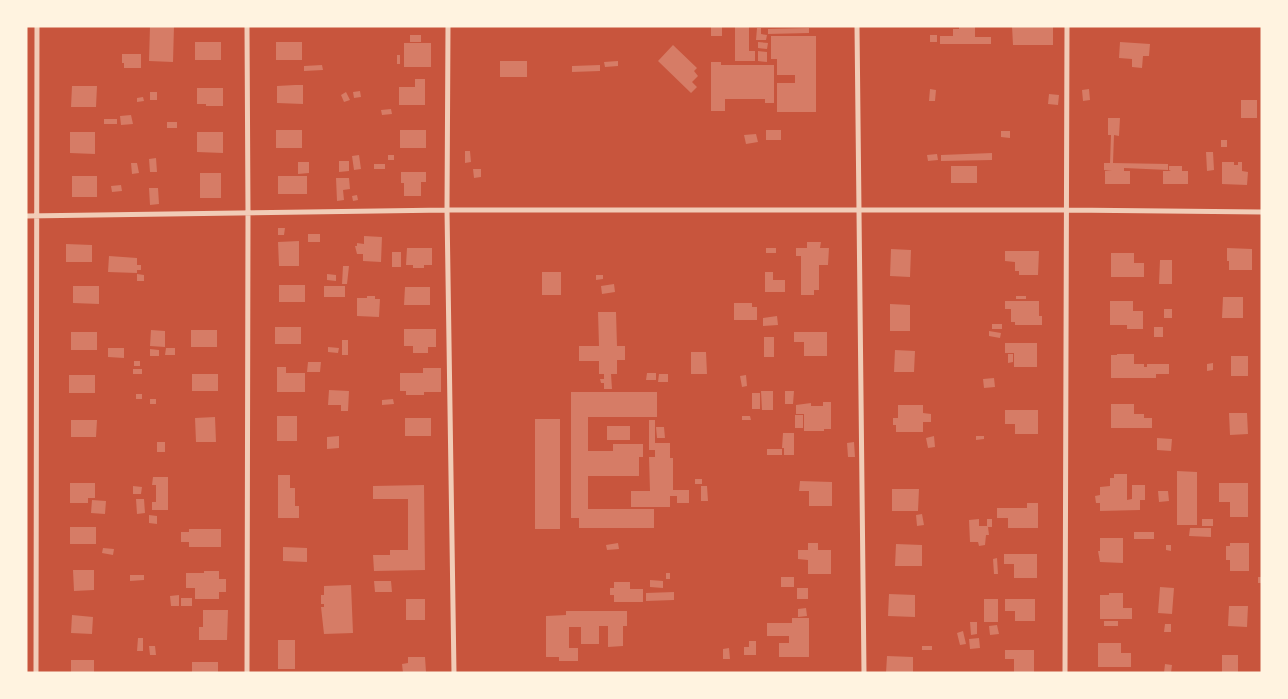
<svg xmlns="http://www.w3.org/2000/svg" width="1288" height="699" viewBox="0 0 1288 699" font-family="Montserrat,sans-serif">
<rect width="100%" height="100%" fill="#c8553d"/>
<!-- building -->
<path fill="#d67c66" d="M 150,26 L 174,26 L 173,62 L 149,61 Z
M 711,26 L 722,26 L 722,36 L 711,36 Z
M 735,26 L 749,26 L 749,51 L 755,51 L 755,61 L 735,61 Z
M 959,26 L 975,26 L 975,37 L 991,37 L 991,44 L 940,44 L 940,36 L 953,36 L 953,29 L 959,29 Z
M 1012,26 L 1053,26 L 1053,45 L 1013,45 Z
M 757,28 L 761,28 L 761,34 L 767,35 L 766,40 L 756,40 Z
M 809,28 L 809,33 L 768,34 L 768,29 Z
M 410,35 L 421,35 L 421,42 L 410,42 Z
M 930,35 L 937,35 L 937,42 L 930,42 Z
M 771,36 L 816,36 L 816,112 L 777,112 L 777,83 L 795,83 L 795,75 L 777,75 L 777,59 L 771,59 Z
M 195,42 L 221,42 L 221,60 L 195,60 Z
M 276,42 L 302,42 L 302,60 L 276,60 Z
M 758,42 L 768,43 L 767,49 L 758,48 Z
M 1120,42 L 1150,44 L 1149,56 L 1143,56 L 1142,68 L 1132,67 L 1132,59 L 1119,58 Z
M 404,43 L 431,43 L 431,67 L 404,67 Z
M 673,45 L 697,68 L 694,71 L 698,76 L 692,82 L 697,87 L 691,93 L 658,61 Z
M 758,51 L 767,52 L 767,62 L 758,61 Z
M 122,54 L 141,54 L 141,68 L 124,68 L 124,63 L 122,63 Z
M 397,55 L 400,55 L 400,64 L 397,64 Z
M 500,61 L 527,61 L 527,77 L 500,77 Z
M 618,61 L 618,66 L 605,67 L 604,62 Z
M 711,62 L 721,62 L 721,65 L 774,65 L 774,103 L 765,103 L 765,99 L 725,99 L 725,111 L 711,111 Z
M 322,65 L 323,70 L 304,71 L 304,66 Z
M 600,65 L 600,71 L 572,72 L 572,66 Z
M 415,79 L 425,79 L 425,105 L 399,105 L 399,87 L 415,87 Z
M 295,85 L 303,85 L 303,104 L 277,103 L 277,86 Z
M 72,86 L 97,86 L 96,107 L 71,107 Z
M 197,88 L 223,88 L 223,106 L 206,106 L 206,104 L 197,104 Z
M 930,89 L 936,90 L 935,101 L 929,101 Z
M 1089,89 L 1090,100 L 1083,101 L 1082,90 Z
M 360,91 L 361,97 L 354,98 L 353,92 Z
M 150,92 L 157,92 L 157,100 L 150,100 Z
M 346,92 L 350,100 L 344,102 L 341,95 Z
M 1049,94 L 1059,95 L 1058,105 L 1048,104 Z
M 143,97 L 144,101 L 137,102 L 137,98 Z
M 1241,100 L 1257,100 L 1257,118 L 1241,118 Z
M 391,109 L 392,114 L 382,115 L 381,110 Z
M 131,115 L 133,124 L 121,125 L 120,116 Z
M 1108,118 L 1120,118 L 1119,136 L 1114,135 L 1113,163 L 1168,164 L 1168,170 L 1124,168 L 1124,171 L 1130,171 L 1130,184 L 1105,184 L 1105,171 L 1112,171 L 1104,170 L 1104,163 L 1110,163 L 1111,135 L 1108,135 Z
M 104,119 L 117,119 L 117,124 L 104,124 Z
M 167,122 L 177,122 L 177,128 L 167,128 Z
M 276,130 L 302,130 L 302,148 L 276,148 Z
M 400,130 L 426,130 L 426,148 L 400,148 Z
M 766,130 L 781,130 L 781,140 L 766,140 Z
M 1001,131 L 1010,131 L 1010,138 L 1001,137 Z
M 70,132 L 95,132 L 95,154 L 70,153 Z
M 197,132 L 223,132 L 223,153 L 197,152 Z
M 756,134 L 758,142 L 746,144 L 744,135 Z
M 1221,140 L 1227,140 L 1227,147 L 1221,147 Z
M 465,151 L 470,151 L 471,162 L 465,163 Z
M 1206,152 L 1213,152 L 1214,170 L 1207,171 Z
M 992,153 L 992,160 L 941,161 L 941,155 Z
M 937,154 L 938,160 L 928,161 L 927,155 Z
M 359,155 L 361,169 L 354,170 L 352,156 Z
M 388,155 L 394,155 L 394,160 L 388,160 Z
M 156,158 L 157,172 L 150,172 L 149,159 Z
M 339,161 L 349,161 L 349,171 L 339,172 Z
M 298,162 L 309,162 L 309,173 L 298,174 Z
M 1222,162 L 1234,162 L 1234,165 L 1238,165 L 1238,162 L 1242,162 L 1242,171 L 1248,172 L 1247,185 L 1222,184 Z
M 131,163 L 137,163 L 139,173 L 132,174 Z
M 374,164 L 385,164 L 385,169 L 374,169 Z
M 951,166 L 977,166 L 977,183 L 951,183 Z
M 1169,166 L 1182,166 L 1182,171 L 1188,171 L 1188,184 L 1163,184 L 1163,171 L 1171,171 L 1169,170 Z
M 473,169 L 481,169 L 481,177 L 474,178 Z
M 401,172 L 426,172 L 426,182 L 421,182 L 421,196 L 404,196 L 404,183 L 401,183 Z
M 200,173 L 221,173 L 221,198 L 200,198 Z
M 72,176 L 97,176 L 97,197 L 72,197 Z
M 278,176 L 307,176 L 307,194 L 278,194 Z
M 336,178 L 349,178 L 350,189 L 343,190 L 344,200 L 337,201 Z
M 121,185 L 122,191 L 112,192 L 111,186 Z
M 149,188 L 158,188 L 159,204 L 150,205 Z
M 357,195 L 358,200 L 353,201 L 352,196 Z
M 278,228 L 285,228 L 284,235 L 278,235 Z
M 308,234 L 320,234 L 320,242 L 308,242 Z
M 364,236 L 382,237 L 381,262 L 363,261 L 363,254 L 357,254 L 355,246 L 357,246 L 357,243 L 364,244 Z
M 299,241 L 299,266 L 279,266 L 278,242 Z
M 807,242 L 821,242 L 820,248 L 829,248 L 828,265 L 819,265 L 819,290 L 814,290 L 814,295 L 801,295 L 801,256 L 796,256 L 796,248 L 807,248 Z
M 66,244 L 92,245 L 92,262 L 66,262 Z
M 407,248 L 432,248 L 432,265 L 424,265 L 424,268 L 413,268 L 413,265 L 406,265 Z
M 766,248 L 776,248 L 776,253 L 766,253 Z
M 1227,248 L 1252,249 L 1252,270 L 1229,270 L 1229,261 L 1227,261 Z
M 891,249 L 911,250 L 910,277 L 890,276 Z
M 1005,251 L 1039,251 L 1038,275 L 1019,275 L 1019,271 L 1015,271 L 1015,262 L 1005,261 Z
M 392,252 L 401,252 L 401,267 L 392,267 Z
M 1111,253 L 1134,253 L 1134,263 L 1144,263 L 1144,277 L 1111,277 Z
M 109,256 L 137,258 L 137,265 L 141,265 L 141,270 L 137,270 L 137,273 L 108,272 Z
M 1160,260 L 1172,260 L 1172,284 L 1159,284 Z
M 343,266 L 349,266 L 347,284 L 342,284 Z
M 542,272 L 561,272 L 561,295 L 542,295 Z
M 765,272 L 773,272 L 773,280 L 785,280 L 785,292 L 765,292 Z
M 137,274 L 144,275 L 144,281 L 137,281 Z
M 327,274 L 336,275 L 336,281 L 327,280 Z
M 596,275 L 603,275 L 603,279 L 596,280 Z
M 614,284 L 615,292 L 602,294 L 601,286 Z
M 279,285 L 305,285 L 305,302 L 279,302 Z
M 73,286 L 99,286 L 99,304 L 73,303 Z
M 324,286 L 345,286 L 345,297 L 324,297 Z
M 405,287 L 430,287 L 430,305 L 404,305 Z
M 367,296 L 375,296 L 375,299 L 380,299 L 379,317 L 357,316 L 357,298 L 367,298 Z
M 1016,296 L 1026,296 L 1026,299 L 1016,299 Z
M 1223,297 L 1243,297 L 1243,318 L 1222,318 Z
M 1005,301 L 1039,301 L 1039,316 L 1042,316 L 1042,325 L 1015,325 L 1015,322 L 1011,322 L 1011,309 L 1005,309 Z
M 1110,301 L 1133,301 L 1133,311 L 1143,311 L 1143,329 L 1127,329 L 1127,325 L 1110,325 Z
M 734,303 L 752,303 L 752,307 L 757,307 L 757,320 L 734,320 Z
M 890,304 L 910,305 L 910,331 L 890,331 Z
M 1164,309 L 1172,309 L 1172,318 L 1164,318 Z
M 598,312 L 616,312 L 617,346 L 625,346 L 625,360 L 617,360 L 617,374 L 611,374 L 612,389 L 604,389 L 604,383 L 601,383 L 600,379 L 604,379 L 604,374 L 599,374 L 599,361 L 579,361 L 579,346 L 599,346 Z
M 777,316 L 778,325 L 763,326 L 763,318 Z
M 992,324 L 1002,324 L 1002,329 L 992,329 Z
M 275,327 L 301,327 L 301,344 L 275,344 Z
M 1154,327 L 1163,327 L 1163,337 L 1154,337 Z
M 404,329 L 436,329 L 436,347 L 428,347 L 428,353 L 413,353 L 413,346 L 404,346 Z
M 151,330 L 165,331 L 165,347 L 150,346 Z
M 191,330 L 217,330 L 217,347 L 191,347 Z
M 989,331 L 1001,333 L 1000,338 L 989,336 Z
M 71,332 L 97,332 L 97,350 L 71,350 Z
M 794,332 L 827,332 L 827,356 L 804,356 L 804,342 L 794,342 Z
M 764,337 L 774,337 L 774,357 L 764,357 Z
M 342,340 L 348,340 L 348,355 L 342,355 Z
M 1005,343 L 1037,343 L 1037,367 L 1014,367 L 1014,353 L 1005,353 Z
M 328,347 L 339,348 L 338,353 L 328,352 Z
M 108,348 L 124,348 L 124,358 L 108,357 Z
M 166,348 L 175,348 L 175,355 L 165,355 Z
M 150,349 L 159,350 L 159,356 L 150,356 Z
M 895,350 L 915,351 L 914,372 L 894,372 Z
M 691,352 L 706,352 L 707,374 L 691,374 Z
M 1008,354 L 1013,354 L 1013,362 L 1008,363 Z
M 1117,354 L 1134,354 L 1134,364 L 1144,364 L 1144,367 L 1147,367 L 1147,364 L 1169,364 L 1169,374 L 1156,374 L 1156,378 L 1111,378 L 1111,355 L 1117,355 Z
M 1231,356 L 1248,356 L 1248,376 L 1231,376 Z
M 134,361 L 140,361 L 140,366 L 134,366 Z
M 308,362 L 321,362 L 320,372 L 307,372 Z
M 1213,363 L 1213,370 L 1207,371 L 1207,364 Z
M 277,367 L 286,367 L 286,373 L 305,373 L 305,392 L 277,392 Z
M 423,368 L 441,368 L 441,392 L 424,392 L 424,395 L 406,395 L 406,391 L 400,391 L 400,373 L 423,373 Z
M 133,369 L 142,369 L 142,374 L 133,374 Z
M 647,373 L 656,373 L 656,380 L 646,380 Z
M 192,374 L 218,374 L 218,391 L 192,391 Z
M 659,374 L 668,374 L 668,382 L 658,382 Z
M 69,375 L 95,375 L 95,393 L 69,393 Z
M 746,375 L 747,386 L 742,387 L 740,376 Z
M 994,378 L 995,387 L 984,388 L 983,379 Z
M 329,390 L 349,391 L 348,411 L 341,411 L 341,405 L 328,405 Z
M 761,391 L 773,391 L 773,410 L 762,410 Z
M 785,391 L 794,391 L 793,404 L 785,404 Z
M 571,392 L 657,392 L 657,417 L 588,417 L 588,451 L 613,451 L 613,444 L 643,444 L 643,457 L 639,457 L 639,476 L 588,476 L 588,509 L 654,509 L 654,528 L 579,528 L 579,518 L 571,518 Z
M 752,393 L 760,393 L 760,409 L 752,409 Z
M 136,394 L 142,394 L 142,399 L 136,399 Z
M 150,399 L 156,399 L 156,404 L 150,404 Z
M 393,399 L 394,404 L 382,405 L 382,400 Z
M 823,402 L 831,402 L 831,429 L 824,429 L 824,431 L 804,431 L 804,414 L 796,414 L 796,405 L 811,403 L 811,406 L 823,406 Z
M 1111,404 L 1134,404 L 1134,414 L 1144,414 L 1144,418 L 1152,418 L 1152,428 L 1111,428 Z
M 898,405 L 923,405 L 923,413 L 931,414 L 931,422 L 923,422 L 923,432 L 896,432 L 896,425 L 893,425 L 893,418 L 898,418 Z
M 1005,410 L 1038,410 L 1038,434 L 1015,434 L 1015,424 L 1005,424 Z
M 1229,413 L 1247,413 L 1248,434 L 1230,435 Z
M 795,415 L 803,415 L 803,428 L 795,428 Z
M 277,416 L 297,416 L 297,441 L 277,441 Z
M 742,416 L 750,416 L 751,420 L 742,420 Z
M 215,417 L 216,442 L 196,442 L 195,418 Z
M 405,418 L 431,418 L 431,436 L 405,436 Z
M 535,419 L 560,419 L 560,529 L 535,529 Z
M 71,420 L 97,420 L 96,437 L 71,437 Z
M 649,420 L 655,420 L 655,443 L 670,443 L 670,458 L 673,458 L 673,490 L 689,490 L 689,503 L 677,503 L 677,496 L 670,496 L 670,507 L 631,507 L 631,491 L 650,491 L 649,457 L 655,457 L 655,450 L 649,450 Z
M 607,426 L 630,426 L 630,440 L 607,440 Z
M 656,427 L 664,427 L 665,438 L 657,438 Z
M 783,433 L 794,433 L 794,455 L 784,455 L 784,448 L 782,448 Z
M 339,436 L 339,448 L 327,449 L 327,437 Z
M 934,436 L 935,447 L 928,448 L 926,438 Z
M 976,436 L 984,436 L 984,439 L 976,440 Z
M 1157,438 L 1172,439 L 1171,451 L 1157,450 Z
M 157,442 L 165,442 L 165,452 L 157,452 Z
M 854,442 L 855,457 L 848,457 L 847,443 Z
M 767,449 L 782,449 L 782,455 L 767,455 Z
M 1177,471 L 1197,472 L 1197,525 L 1177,525 Z
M 1114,474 L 1127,474 L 1127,500 L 1132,499 L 1132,485 L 1145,485 L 1145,500 L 1140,500 L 1140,510 L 1100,511 L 1100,503 L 1096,503 L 1095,496 L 1100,495 L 1100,487 L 1110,486 L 1110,478 L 1114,478 Z
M 278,475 L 290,475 L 290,488 L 295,488 L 295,506 L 299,506 L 299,518 L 278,518 Z
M 153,477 L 168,477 L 168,510 L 152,510 L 152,502 L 156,502 L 156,485 L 152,485 Z
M 695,479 L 702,479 L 702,484 L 695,484 Z
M 800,481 L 832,482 L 832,506 L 809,506 L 809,491 L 799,491 Z
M 70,483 L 95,483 L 95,498 L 88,498 L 88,503 L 70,503 Z
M 1219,483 L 1248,483 L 1248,517 L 1230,517 L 1230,502 L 1219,502 Z
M 424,485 L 425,570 L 374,571 L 373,555 L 390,555 L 390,550 L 408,550 L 408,499 L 373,499 L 373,486 Z
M 133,486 L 142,487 L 141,494 L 133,494 Z
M 701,486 L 707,486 L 708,501 L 701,501 Z
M 892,489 L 919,489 L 918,511 L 892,511 Z
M 1158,491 L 1168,491 L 1169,501 L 1159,502 Z
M 136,499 L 144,499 L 145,513 L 137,514 Z
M 92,500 L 106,501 L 105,514 L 91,513 Z
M 1027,503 L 1038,503 L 1038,528 L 1008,528 L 1008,518 L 997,518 L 997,508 L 1027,508 Z
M 922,514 L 924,525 L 917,526 L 916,515 Z
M 149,515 L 157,516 L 157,524 L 149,523 Z
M 979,519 L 979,526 L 987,526 L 987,519 L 992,519 L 992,527 L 988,527 L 989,535 L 986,535 L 985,545 L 979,546 L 978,542 L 970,542 L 969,520 Z
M 1202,519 L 1213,519 L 1213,526 L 1202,526 Z
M 70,527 L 96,527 L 96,544 L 70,544 Z
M 1190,528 L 1211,528 L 1211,537 L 1189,536 Z
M 189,529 L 221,529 L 221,547 L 189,547 L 189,542 L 181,542 L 181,532 L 189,532 Z
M 1134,532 L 1154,532 L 1154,539 L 1134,539 Z
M 1100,538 L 1123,538 L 1123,563 L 1100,562 L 1098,551 L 1100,551 Z
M 618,543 L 619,549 L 607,550 L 606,545 Z
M 808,543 L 818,543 L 818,550 L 831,550 L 831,574 L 808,574 L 808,560 L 798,559 L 798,550 L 808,550 Z
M 1230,543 L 1249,543 L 1249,571 L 1230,571 L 1230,560 L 1226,560 L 1226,546 L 1230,546 Z
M 896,544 L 922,545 L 922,566 L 895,566 Z
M 1166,545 L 1171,545 L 1171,551 L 1166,550 Z
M 283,547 L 307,548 L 307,562 L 283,561 Z
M 103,548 L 114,549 L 113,555 L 102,553 Z
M 1004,554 L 1037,554 L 1037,578 L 1014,578 L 1014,564 L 1004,564 Z
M 997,558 L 998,574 L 994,574 L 993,559 Z
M 73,570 L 94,570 L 94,590 L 74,591 Z
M 204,571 L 219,571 L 219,579 L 226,579 L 226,592 L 219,592 L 219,599 L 195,599 L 195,588 L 186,588 L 186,573 L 204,573 Z
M 666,573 L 670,573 L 670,579 L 666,579 Z
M 130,575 L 144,575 L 144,580 L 130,581 Z
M 781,577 L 794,577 L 794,587 L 781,587 Z
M 1258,577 L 1262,577 L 1262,583 L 1258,583 Z
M 650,580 L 663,581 L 663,588 L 650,587 Z
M 374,581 L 391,581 L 392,592 L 375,592 Z
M 614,582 L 630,582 L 630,589 L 643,589 L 643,602 L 614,602 L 614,595 L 610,595 L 610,588 L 614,588 Z
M 351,585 L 353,633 L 324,634 L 321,607 L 324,607 L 324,604 L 321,604 L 321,595 L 324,595 L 324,586 Z
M 1160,587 L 1174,588 L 1172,614 L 1158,613 Z
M 797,588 L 808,588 L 808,599 L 797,599 Z
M 674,592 L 674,600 L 646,601 L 646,593 Z
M 1109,593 L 1123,593 L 1123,608 L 1132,608 L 1132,619 L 1100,619 L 1100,595 L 1109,595 Z
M 889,594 L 915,595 L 915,617 L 888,616 Z
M 179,595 L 179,606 L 171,606 L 170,596 Z
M 181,598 L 192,598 L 192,606 L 181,606 Z
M 406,599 L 425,599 L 425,620 L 406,620 Z
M 984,599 L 998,599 L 998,622 L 984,622 Z
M 1005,599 L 1035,599 L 1035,621 L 1015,621 L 1015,611 L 1005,611 Z
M 1229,606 L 1248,606 L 1247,627 L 1228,626 Z
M 806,608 L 807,616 L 798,617 L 798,609 Z
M 203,610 L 228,610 L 227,640 L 199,640 L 199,627 L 203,627 Z
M 566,611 L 627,611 L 627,626 L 623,626 L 623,646 L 608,647 L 608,626 L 599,626 L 599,644 L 581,644 L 581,627 L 569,627 L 569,648 L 578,648 L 578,661 L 559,661 L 559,657 L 546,657 L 546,616 L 566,615 Z
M 72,615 L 93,617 L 92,634 L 71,633 Z
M 792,618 L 809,618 L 809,657 L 779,657 L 779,643 L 789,643 L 789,636 L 767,636 L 767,623 L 792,623 Z
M 1104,621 L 1118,621 L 1118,626 L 1104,626 Z
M 970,622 L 977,622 L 977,634 L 971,635 Z
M 1165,624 L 1171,624 L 1171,632 L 1164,632 Z
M 997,625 L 999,634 L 990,635 L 989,626 Z
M 963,631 L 966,644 L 960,645 L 957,633 Z
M 138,638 L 143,638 L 143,651 L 137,651 Z
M 979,638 L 980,648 L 970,649 L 969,639 Z
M 278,640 L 295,640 L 295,669 L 278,669 Z
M 749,641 L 756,641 L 756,655 L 744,655 L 744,647 L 749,647 Z
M 1098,643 L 1121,643 L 1121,653 L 1131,653 L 1131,667 L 1098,667 Z
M 149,646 L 155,646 L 156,655 L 150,655 Z
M 922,646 L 932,646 L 932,650 L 922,650 Z
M 729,648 L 730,659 L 723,659 L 723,649 Z
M 1005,650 L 1034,650 L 1034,673 L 1014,673 L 1014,659 L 1005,659 Z
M 1222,655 L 1238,655 L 1238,673 L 1222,673 Z
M 887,656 L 913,657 L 913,673 L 886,673 Z
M 408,657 L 425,657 L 426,672 L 403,673 L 402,664 L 408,663 Z
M 71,660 L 94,660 L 94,673 L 71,673 Z
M 192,662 L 218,662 L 218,673 L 192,673 Z
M 1165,664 L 1172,665 L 1171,673 L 1164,673 Z"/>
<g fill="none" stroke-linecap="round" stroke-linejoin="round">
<!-- minor -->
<path stroke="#f1ccb7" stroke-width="5" d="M 448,26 L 447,210 L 454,673
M 857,26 L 864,673
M 26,216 L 447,210 L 1067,210 L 1262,212
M 36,673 L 37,26
M 247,673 L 248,214 L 247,26
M 1065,673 L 1067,26"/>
</g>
<!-- border -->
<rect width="1288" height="699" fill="none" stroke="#fff3e0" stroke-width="55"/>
</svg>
